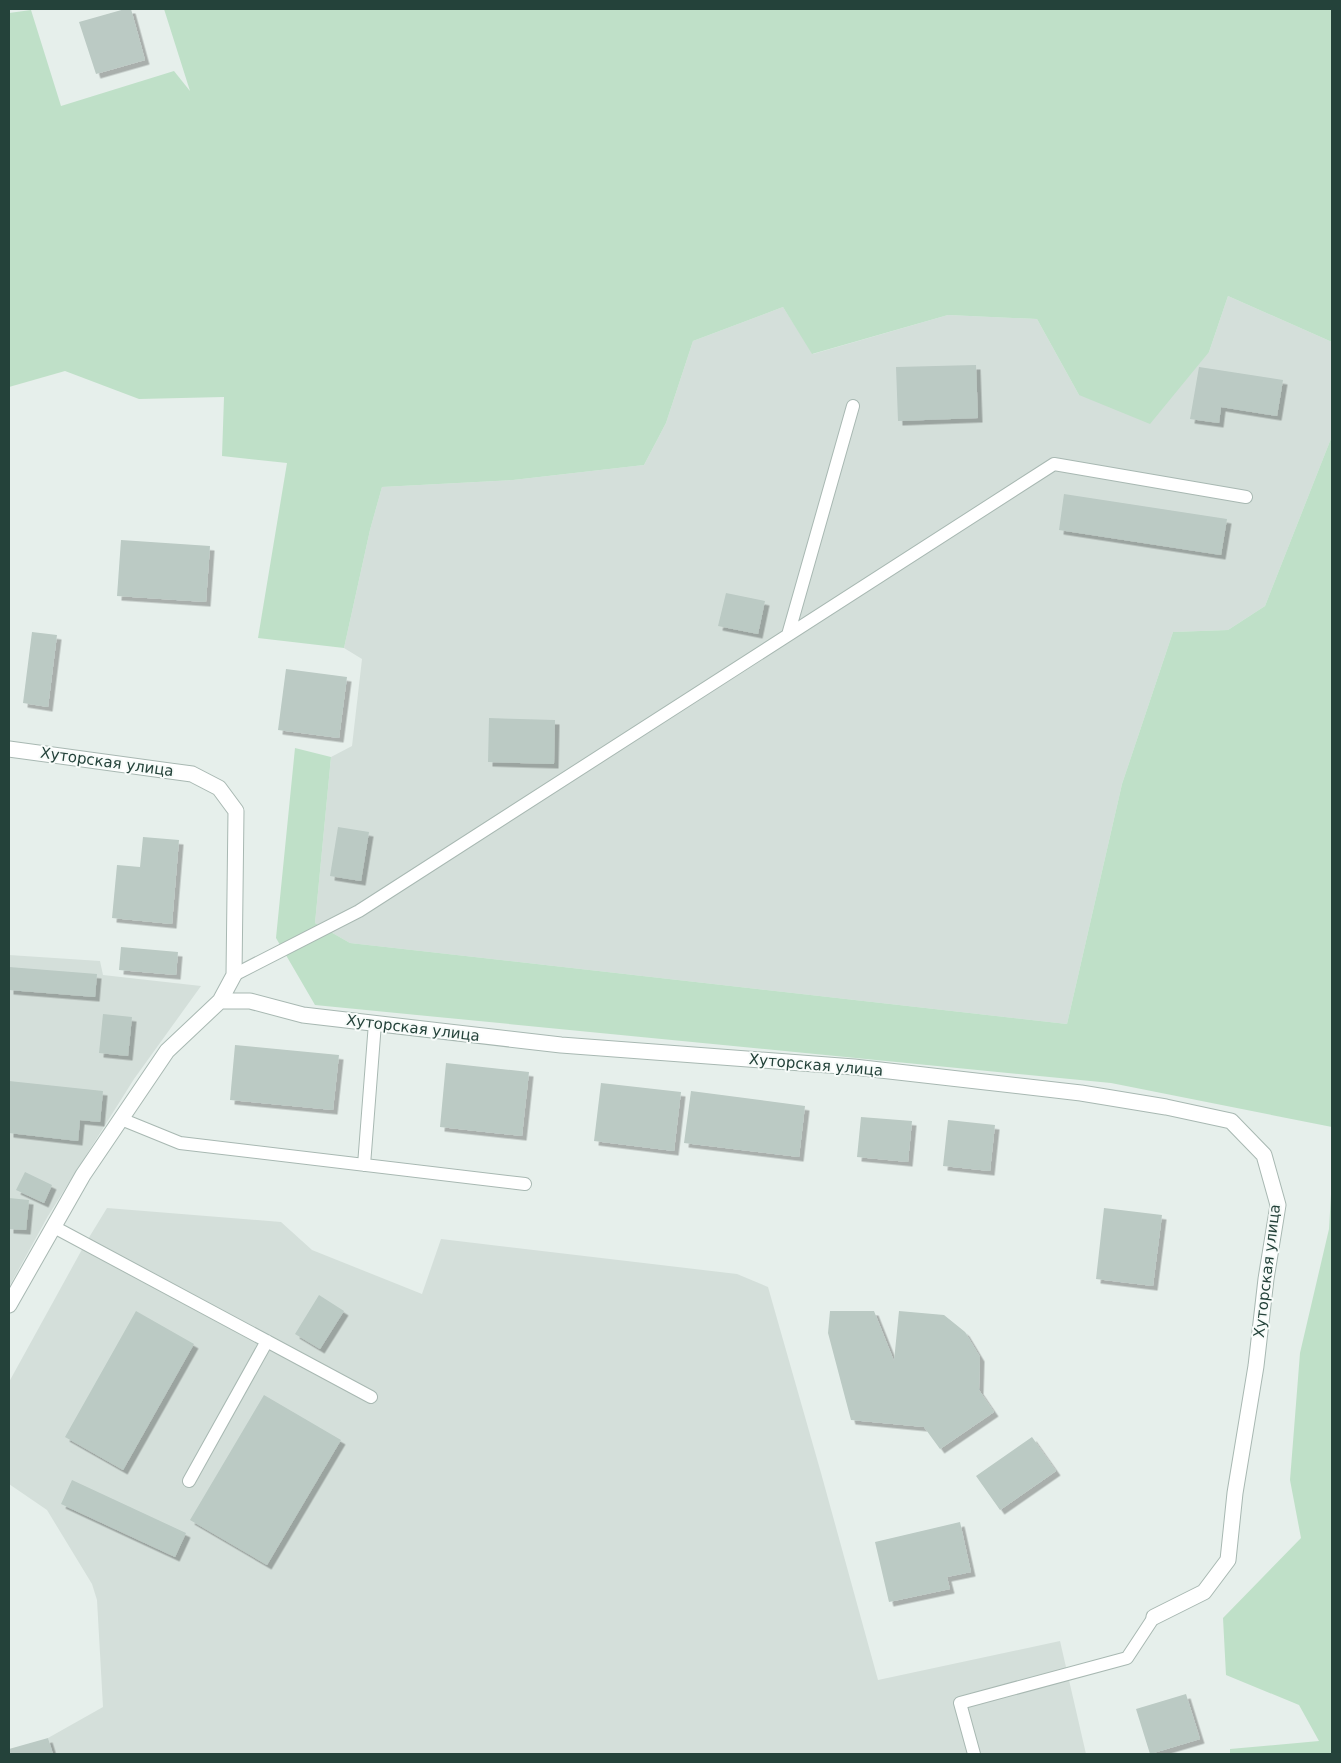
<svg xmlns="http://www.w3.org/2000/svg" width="1341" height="1763" viewBox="0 0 1341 1763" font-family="'DejaVu Sans',sans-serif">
<defs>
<filter id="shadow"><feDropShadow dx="4.5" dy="4.5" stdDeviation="0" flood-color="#0004"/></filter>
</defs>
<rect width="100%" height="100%" fill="#e6efeb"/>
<!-- built -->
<path fill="#d4dfda" d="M 1228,296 L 1332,342 L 1332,436 L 1265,606 L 1228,630 L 1173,632 L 1122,784 L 1067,1024 L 350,943 L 315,923 L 331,757 L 352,746 L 362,659 L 344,648 L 370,530 L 382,487 L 513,480 L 644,465 L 666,423 L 693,341 L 783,307 L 813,354 L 948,315 L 1037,319 L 1079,395 L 1209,352 Z
M 9,955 L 100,961 L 103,975 L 201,986 L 134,1079 L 48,1216 L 9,1287 Z
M 107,1208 L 281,1222 L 312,1250 L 422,1294 L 441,1239 L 737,1274 L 768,1287 L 821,1473 L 878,1680 L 1060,1641 L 1086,1754 L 53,1754 L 48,1738 L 103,1707 L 97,1600 L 92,1584 L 47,1510 L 9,1484 L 9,1382 L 85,1244 Z"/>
<!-- green -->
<path fill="#bfe0c8" d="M 164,9 L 1332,9 L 1332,342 L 1228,296 L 1209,352 L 1150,424 L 1079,395 L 1037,319 L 948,315 L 812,354 L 783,307 L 693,341 L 666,423 L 644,465 L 513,480 L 382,487 L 370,530 L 344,648 L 258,638 L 287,463 L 222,456 L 224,397 L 139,399 L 65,371 L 9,387 L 9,13 L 31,10 L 61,106 L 174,71 L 190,91 Z
M 1332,436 L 1332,1127 L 1111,1083 L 315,1005 L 276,938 L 295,748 L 331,757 L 315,923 L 350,943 L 1067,1024 L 1122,784 L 1173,632 L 1228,630 L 1265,606 Z
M 1332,1177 L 1332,1754 L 1230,1754 L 1230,1749 L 1319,1741 L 1299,1705 L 1226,1675 L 1223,1618 L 1301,1538 L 1290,1480 L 1300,1353 L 1329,1229 Z"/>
<!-- building -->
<path fill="#bbcac4" filter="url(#shadow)" d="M 125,9 L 131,9 L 145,60 L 96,74 L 79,22 Z
M 976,365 L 978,418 L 898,421 L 896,367 Z
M 1199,367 L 1283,380 L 1277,416 L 1221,407 L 1219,423 L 1190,419 Z
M 1064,494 L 1227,519 L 1221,555 L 1059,530 Z
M 121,540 L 210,546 L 206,602 L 117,596 Z
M 726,593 L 765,601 L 758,634 L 718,626 Z
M 32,632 L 57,635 L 48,707 L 23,703 Z
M 286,669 L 347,677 L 339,738 L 278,730 Z
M 489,718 L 555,720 L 554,764 L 488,762 Z
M 338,827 L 369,832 L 361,881 L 330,876 Z
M 143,837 L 179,840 L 172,924 L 112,918 L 117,865 L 140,867 Z
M 121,947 L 178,952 L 176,975 L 119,970 Z
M 9,967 L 97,974 L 95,997 L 9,990 Z
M 103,1014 L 132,1017 L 128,1056 L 99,1053 Z
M 235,1045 L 339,1055 L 333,1110 L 230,1100 Z
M 446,1063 L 529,1072 L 522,1136 L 440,1127 Z
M 9,1081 L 103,1091 L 100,1122 L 80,1120 L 78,1141 L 9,1133 Z
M 601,1083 L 681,1092 L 674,1151 L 594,1141 Z
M 691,1091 L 805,1106 L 799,1157 L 684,1143 Z
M 861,1117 L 912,1121 L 908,1162 L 857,1157 Z
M 948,1120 L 995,1125 L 990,1171 L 943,1166 Z
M 25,1172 L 52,1185 L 44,1203 L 16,1190 Z
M 9,1198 L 29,1200 L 26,1230 L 9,1229 Z
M 1104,1208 L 1162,1215 L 1153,1286 L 1096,1279 Z
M 319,1295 L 344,1311 L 320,1349 L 295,1334 Z
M 136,1311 L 194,1344 L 123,1470 L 65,1437 Z
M 830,1311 L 874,1311 L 894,1361 L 899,1311 L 944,1315 L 965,1332 L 980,1357 L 979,1390 L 994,1412 L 940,1449 L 924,1427 L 851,1420 L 828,1333 Z
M 264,1395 L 341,1440 L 267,1565 L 190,1520 Z
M 1032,1437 L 1056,1471 L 1000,1510 L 976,1476 Z
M 72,1480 L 186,1533 L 175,1557 L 61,1504 Z
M 960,1522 L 971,1572 L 947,1577 L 950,1589 L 889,1602 L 875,1542 Z
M 1186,1694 L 1200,1739 L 1150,1754 L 1136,1709 Z
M 48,1738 L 53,1754 L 9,1754 L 9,1749 Z"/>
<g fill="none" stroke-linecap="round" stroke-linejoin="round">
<!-- service casing -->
<g stroke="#a8b8b2" stroke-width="14">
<path id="service" d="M 788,635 L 853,406
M 234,975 L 359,911 L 1054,464 L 1246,497
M 121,1119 L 180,1143 L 525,1184
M 364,1165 L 375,1023
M 54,1227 L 371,1397
M 189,1481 L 267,1341
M 974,1754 L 960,1703 L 1127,1658 L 1154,1617"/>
</g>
<!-- minor casing -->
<g stroke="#a8b8b2" stroke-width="17">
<path id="minor" d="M 9,749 L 192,774 L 219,788 L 236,811 L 234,975 L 220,1001
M 9,1305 L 83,1175 L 167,1051 L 220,1001 L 250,1001 L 303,1015 L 561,1045 L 854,1067 L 1081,1093 L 1166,1107 L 1231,1121 L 1264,1155 L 1278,1205 L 1266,1279 L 1256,1366 L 1235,1493 L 1228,1560 L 1204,1592 L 1154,1617"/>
</g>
<!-- service -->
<use href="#service" stroke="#fff" stroke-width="12"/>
<!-- minor -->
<use href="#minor" stroke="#fff" stroke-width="15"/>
</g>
<g text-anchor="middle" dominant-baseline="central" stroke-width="4" stroke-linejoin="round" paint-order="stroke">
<!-- street labels -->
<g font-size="15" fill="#24423a" stroke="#f7fbf9">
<text transform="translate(107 762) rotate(8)">Хуторская улица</text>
<text transform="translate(413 1028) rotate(7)">Хуторская улица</text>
<text transform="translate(816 1065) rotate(5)">Хуторская улица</text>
<text transform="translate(1267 1271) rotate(-83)">Хуторская улица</text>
</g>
</g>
<!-- border -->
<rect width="1341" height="1763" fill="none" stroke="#24423a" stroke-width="20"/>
</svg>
